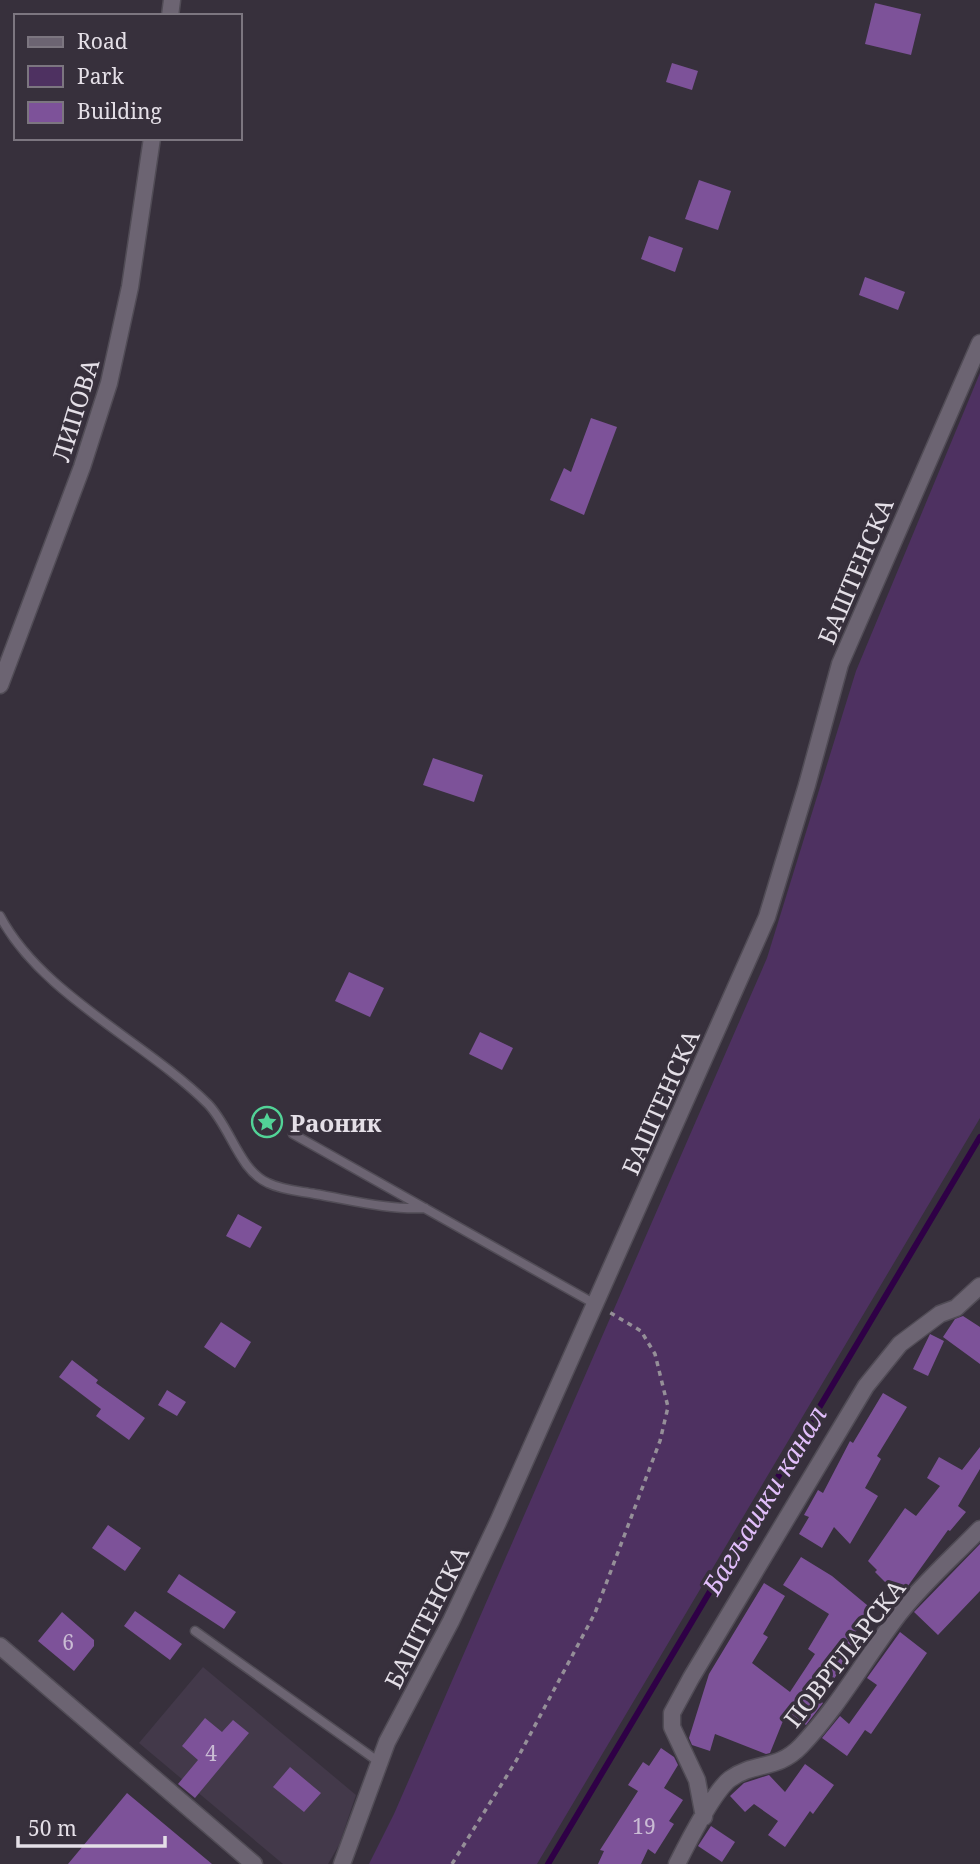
<svg xmlns="http://www.w3.org/2000/svg" width="980" height="1864" viewBox="0 0 980 1864" font-family="'Noto Serif',serif">
<rect width="100%" height="100%" fill="#37303c"/>
<!-- built -->
<path fill="#43394a" d="M 203,1667 L 356,1795 L 339,1845 L 328,1864 L 283,1864 L 139,1743 Z"/>
<!-- green -->
<path fill="#4e3161" d="M 980,373 L 980,1118 L 537,1864 L 369,1864 L 394,1814 L 767,958 L 856,671 Z"/>
<g fill="none" stroke-linecap="round" stroke-linejoin="round">
<!-- stream -->
<path stroke="#2f0046" stroke-width="6" d="M 548,1864 L 980,1137"/>
</g>
<!-- building -->
<path fill="#7d5299" d="M 875,3 L 921,14 L 911,55 L 865,44 Z
M 672,63 L 698,71 L 692,90 L 666,82 Z
M 699,180 L 731,191 L 718,230 L 685,219 Z
M 649,236 L 683,248 L 675,272 L 641,259 Z
M 865,277 L 905,292 L 898,310 L 859,295 Z
M 591,418 L 617,427 L 584,515 L 550,500 L 564,468 L 571,472 Z
M 433,758 L 483,775 L 474,802 L 423,785 Z
M 349,972 L 384,988 L 370,1017 L 335,1001 Z
M 480,1032 L 513,1048 L 502,1070 L 469,1054 Z
M 238,1214 L 262,1227 L 250,1248 L 226,1236 Z
M 963,1316 L 980,1327 L 980,1364 L 943,1337 L 955,1319 Z
M 221,1322 L 251,1342 L 235,1368 L 204,1347 Z
M 930,1334 L 944,1341 L 928,1376 L 913,1369 Z
M 72,1360 L 98,1380 L 96,1383 L 145,1418 L 129,1440 L 96,1416 L 101,1409 L 59,1377 Z
M 167,1390 L 186,1402 L 177,1416 L 158,1405 Z
M 883,1393 L 907,1407 L 877,1456 L 881,1459 L 865,1488 L 878,1496 L 850,1544 L 834,1527 L 822,1548 L 799,1534 L 809,1517 L 804,1515 L 818,1490 L 823,1493 L 850,1441 L 853,1443 Z
M 980,1447 L 980,1469 L 958,1506 L 966,1512 L 950,1531 L 948,1530 L 900,1597 L 875,1572 L 877,1570 L 868,1561 L 905,1508 L 916,1516 L 940,1486 L 927,1478 L 939,1457 L 962,1470 Z
M 108,1525 L 141,1548 L 125,1571 L 92,1548 Z
M 980,1544 L 980,1591 L 938,1635 L 914,1612 Z
M 801,1557 L 832,1576 L 873,1610 L 848,1641 L 860,1650 L 842,1673 L 839,1671 L 820,1701 L 823,1703 L 806,1725 L 787,1711 L 770,1753 L 766,1754 L 715,1734 L 710,1751 L 692,1745 L 689,1738 L 709,1674 L 764,1583 L 785,1596 L 763,1634 L 768,1637 L 752,1663 L 790,1692 L 815,1654 L 808,1649 L 829,1614 L 783,1585 Z
M 179,1574 L 236,1612 L 224,1629 L 167,1592 Z
M 135,1611 L 182,1644 L 170,1660 L 124,1626 Z
M 62,1612 L 94,1640 L 94,1646 L 74,1671 L 38,1641 Z
M 900,1632 L 927,1653 L 871,1734 L 865,1730 L 847,1756 L 822,1738 L 840,1716 L 849,1724 L 877,1685 L 867,1678 Z
M 205,1718 L 222,1732 L 233,1720 L 249,1733 L 195,1798 L 178,1784 L 198,1760 L 182,1746 Z
M 661,1748 L 674,1757 L 678,1765 L 664,1788 L 683,1800 L 669,1821 L 674,1824 L 655,1854 L 648,1849 L 641,1864 L 598,1864 L 604,1851 L 600,1850 L 638,1791 L 628,1785 L 643,1762 L 649,1766 Z
M 805,1764 L 834,1785 L 813,1814 L 810,1811 L 785,1847 L 768,1835 L 778,1821 L 754,1804 L 745,1812 L 730,1796 L 744,1783 L 769,1775 L 785,1792 Z
M 290,1767 L 321,1793 L 304,1812 L 273,1787 Z
M 127,1793 L 212,1864 L 68,1864 Z
M 711,1826 L 735,1842 L 722,1862 L 698,1846 Z"/>
<g fill="none" stroke-linecap="round" stroke-linejoin="round">
<!-- service casing -->
<g stroke="#514c56" stroke-width="11">
<path id="service" d="M 0,916 C 41,994 146,1042 208,1104 C 231,1128 239,1170 268,1183 C 282,1190 299,1191 315,1194 C 351,1200 388,1210 425,1208
M 293,1134 L 595,1304
M 195,1631 L 379,1762"/>
</g>
<!-- minor casing -->
<g stroke="#514c56" stroke-width="19">
<path id="minor" d="M 170,16 L 172,0
M 0,685 L 82,467 L 109,383 L 130,287 L 152,138
M 0,1646 L 254,1864
M 704,1817 L 697,1780 L 672,1727 L 672,1713 L 691,1678 L 866,1386 L 900,1344 L 940,1314 L 956,1308 L 980,1286
M 342,1864 L 387,1742 L 451,1621 L 498,1522 L 767,917 L 807,785 L 840,664 L 980,343
M 677,1864 C 687,1844 714,1791 730,1779 C 755,1761 777,1771 801,1746 C 839,1706 866,1657 899,1614 C 923,1583 953,1557 980,1529"/>
</g>
<!-- path -->
<path stroke="#958f98" stroke-width="3.5" stroke-dasharray="5 5" stroke-linecap="butt" d="M 452,1864 L 516,1761 L 595,1613 L 660,1441 L 668,1407 L 655,1354 L 641,1331 L 609,1312"/>
<!-- service -->
<use href="#service" stroke="#6c6472" stroke-width="8"/>
<!-- minor -->
<use href="#minor" stroke="#6c6472" stroke-width="16"/>
</g>
<!-- icons -->
<defs>
<g id="sight-ring" transform="scale(1.575)"><circle r="9.5" fill="#37303c" stroke="#52d397" stroke-width="1.5"/><path d="M0-6L1.8-2.2L6-1.7L2.9 1.2L3.7 5.4L0 3.3L-3.7 5.4L-2.9 1.2L-6-1.7L-1.8-2.2Z" fill="#52d397"/></g>
</defs>
<g fill-rule="evenodd">
<use href="#sight-ring" x="267" y="1122"/>
</g>
<g text-anchor="middle" dominant-baseline="central" stroke-width="7" stroke-linejoin="round" paint-order="stroke">
<!-- number labels -->
<g font-size="21" fill="#cabcd4">
<text x="68" y="1642">6</text>
<text x="211" y="1753">4</text>
<text x="644" y="1826">19</text>
</g>
<!-- street labels -->
<g font-size="24" fill="#e4dfe7" stroke="#37303c">
<text transform="translate(75 410) rotate(-73)">ЛИПОВА</text>
<text transform="translate(855 571) rotate(-67)">БАШТЕНСКА</text>
<text transform="translate(660 1102) rotate(-66)">БАШТЕНСКА</text>
<text transform="translate(426 1617) rotate(-63)">БАШТЕНСКА</text>
<text transform="translate(844 1653) rotate(-52)">ПОВРТЛАРСКА</text>
</g>
<!-- poi labels -->
<g font-size="24" font-weight="bold" fill="#e4dfe7" stroke="#37303c" text-anchor="start">
<text x="290" y="1122">Раоник</text>
</g>
<!-- water labels -->
<g font-size="26" font-style="italic" fill="#e1befa" stroke="#37303c">
<text transform="translate(764 1500) rotate(-59)">Багљашки канал</text>
</g>
</g>
<!-- legend -->
<rect x="14" y="14" width="228" height="126" fill="#37303c" stroke="#7c7680" stroke-width="2"/>
<rect x="28" y="37" width="35" height="10" fill="#6c6472" stroke="#7c7680" stroke-width="2"/>
<text x="77" y="49" font-size="21" fill="#e4dfe7">Road</text>
<rect x="28" y="66" width="35" height="21" fill="#4e3161" stroke="#7c7680" stroke-width="2"/>
<text x="77" y="84" font-size="21" fill="#e4dfe7">Park</text>
<rect x="28" y="102" width="35" height="21" fill="#7d5299" stroke="#7c7680" stroke-width="2"/>
<text x="77" y="119" font-size="21" fill="#e4dfe7">Building</text>
<!-- scale -->
<path d="M18 1836v10h147v-10" fill="none" stroke="#e4dfe7" stroke-width="3.5"/>
<text x="28" y="1836" font-size="21" fill="#e4dfe7" stroke="#37303c" stroke-width="5" paint-order="stroke">50 m</text>
</svg>
